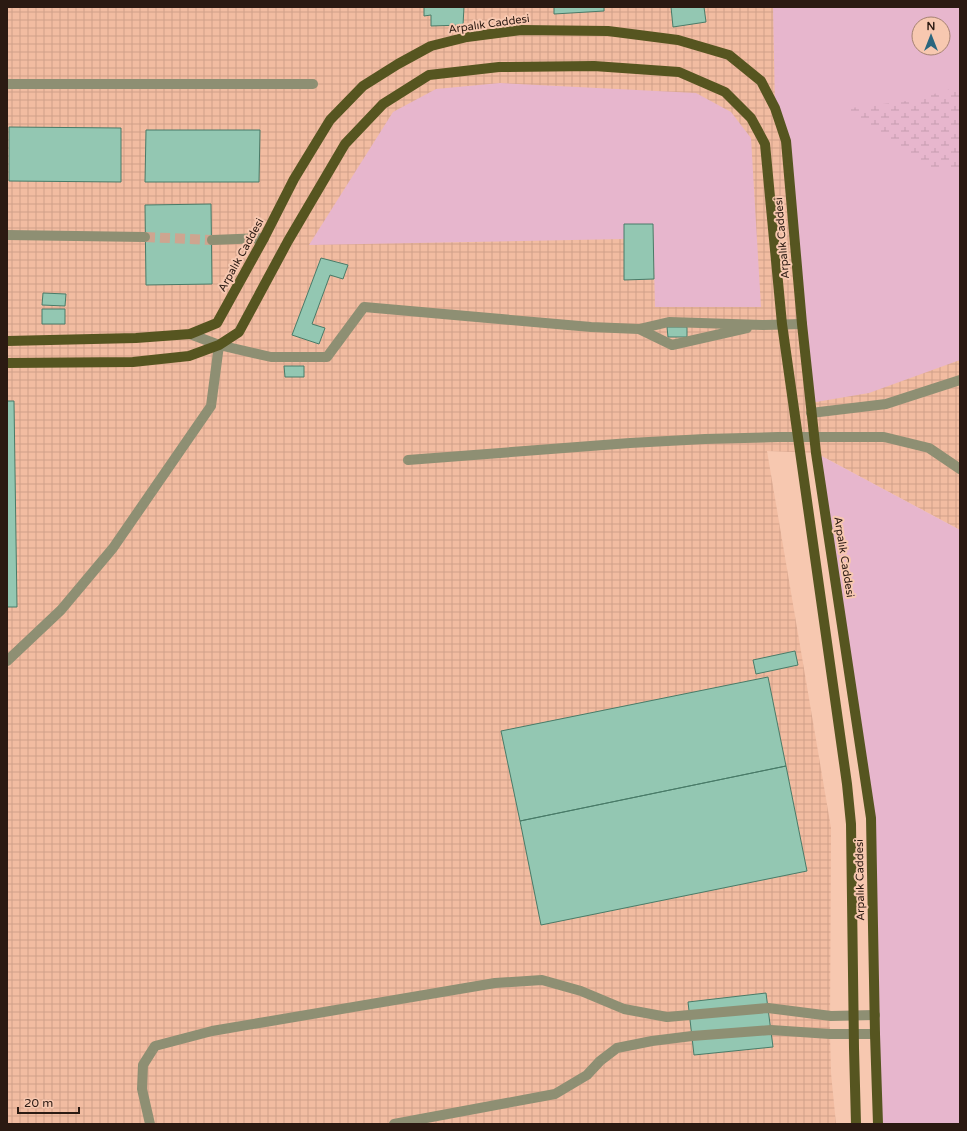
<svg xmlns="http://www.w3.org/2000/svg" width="967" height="1131" viewBox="0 0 967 1131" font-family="'Varela Round',sans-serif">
<defs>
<pattern id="industrial-grid" width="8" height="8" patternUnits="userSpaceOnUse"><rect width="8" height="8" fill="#f2bca1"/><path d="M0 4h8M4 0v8" fill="none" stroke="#d0a18a"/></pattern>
<pattern id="wetland-marsh" width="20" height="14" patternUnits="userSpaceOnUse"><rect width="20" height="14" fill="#e7b6cd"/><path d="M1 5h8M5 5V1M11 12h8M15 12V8" fill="none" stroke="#c69caf"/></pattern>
</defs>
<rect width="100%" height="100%" fill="#f7c8b0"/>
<!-- industrial -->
<path fill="url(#industrial-grid)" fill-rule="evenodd" d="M 7,7 L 960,7 L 960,530 L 816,453 L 767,451 L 831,828 L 830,1034 L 831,1073 L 836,1124 L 7,1124 ZM 919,24 L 943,24 L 943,48 L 919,48 Z"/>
<!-- grass -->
<path fill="#e7b6cd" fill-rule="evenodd" d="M 773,7 L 960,7 L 960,360 L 869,393 L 810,403 L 786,141 L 775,108 ZM 919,24 L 943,24 L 943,48 L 919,48 Z
M 500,83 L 696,93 L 731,112 L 751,138 L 761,307 L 655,307 L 653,224 L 624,225 L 624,239 L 309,245 L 393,112 L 436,89 Z
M 816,453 L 960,530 L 960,1124 L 878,1124 L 871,818 Z"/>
<!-- wetland -->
<path fill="url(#wetland-marsh)" d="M 960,83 L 960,168 L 929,167 L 843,109 L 914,100 L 957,87 Z"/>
<!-- building -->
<path fill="#93c7b2" stroke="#497b68" d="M 424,7 L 464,7 L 463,25 L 431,26 L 431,15 L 424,16 Z
M 554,7 L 604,7 L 604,11 L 554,14 Z
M 671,7 L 704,7 L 706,22 L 673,27 Z
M 9,127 L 121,128 L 121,182 L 9,181 Z
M 146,130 L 260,130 L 259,182 L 145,182 Z
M 211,204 L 212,284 L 146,285 L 145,205 Z
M 624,224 L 653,224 L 654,279 L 624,280 Z
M 321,258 L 348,265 L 343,279 L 330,275 L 312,324 L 325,328 L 319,344 L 292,335 Z
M 43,293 L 66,294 L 65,306 L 42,305 Z
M 42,309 L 65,309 L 65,324 L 42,324 Z
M 667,327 L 687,327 L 687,337 L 668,337 Z
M 284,366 L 304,366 L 304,377 L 285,377 Z
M 7,401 L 14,401 L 17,607 L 7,607 Z
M 795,651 L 798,665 L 756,674 L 753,660 Z
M 768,677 L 786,766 L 520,821 L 501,731 Z
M 786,766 L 807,871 L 541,925 L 520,821 Z
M 766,993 L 773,1047 L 694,1055 L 688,1002 Z"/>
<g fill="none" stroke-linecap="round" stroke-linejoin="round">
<!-- minor-tunnel -->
<path stroke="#cea590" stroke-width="10" stroke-dasharray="10 5" stroke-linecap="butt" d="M 145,237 L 212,240"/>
<!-- minor -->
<path stroke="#8e8f73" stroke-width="10" d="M 7,84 L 313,84
M 7,235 L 145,237
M 212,240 L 264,238
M 639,329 L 672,345 L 747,328
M 190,334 L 219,345 L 271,357 L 327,357 L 364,307 L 591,327 L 639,329 L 669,322 L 763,325 L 802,324
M 811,413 L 886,404 L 960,380
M 408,460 L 630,443 L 705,439 L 778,437 L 884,437 L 929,448 L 960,469
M 7,661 L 61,610 L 113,548 L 211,406 L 219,345
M 150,1124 L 142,1089 L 143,1065 L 155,1046 L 212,1031 L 495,983 L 542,980 L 581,991 L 624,1009 L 667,1017 L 768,1008 L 831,1016 L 875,1015
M 394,1124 L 555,1094 L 587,1075 L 600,1061 L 617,1048 L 652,1041 L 692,1036 L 771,1030 L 830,1034 L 875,1034"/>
<!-- major -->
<path stroke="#565520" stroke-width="10" d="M 7,341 L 136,338 L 190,334 L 217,323 L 264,238 L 294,179 L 330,120 L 363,86 L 398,64 L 431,46 L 467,37 L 521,30 L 608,31 L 678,40 L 729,55 L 761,81 L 775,108 L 786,141 L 802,324 L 816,453 L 871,818 L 875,1034 L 878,1124
M 7,363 L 133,362 L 189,356 L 219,345 L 239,332 L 288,241 L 345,144 L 383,104 L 429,75 L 499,67 L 594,66 L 679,72 L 725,92 L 751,118 L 765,144 L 782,324 L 847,784 L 851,824 L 854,1048 L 856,1124"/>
</g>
<g text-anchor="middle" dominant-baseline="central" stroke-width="4" stroke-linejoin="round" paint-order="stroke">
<!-- street labels -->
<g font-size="11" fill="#2b1a12" stroke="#f7c8b0">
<text transform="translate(489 24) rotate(-8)">Arpalık Caddesi</text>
<text transform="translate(782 238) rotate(-95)">Arpalık Caddesi</text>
<text transform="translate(241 255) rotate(-61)">Arpalık Caddesi</text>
<text transform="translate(844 557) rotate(81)">Arpalık Caddesi</text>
<text transform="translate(860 880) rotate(-91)">Arpalık Caddesi</text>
</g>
</g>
<!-- border -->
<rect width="967" height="1131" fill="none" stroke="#2b1a12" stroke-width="16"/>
<!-- north arrow -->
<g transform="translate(931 36)"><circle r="19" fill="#f7c8b0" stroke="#a58271"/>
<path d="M0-3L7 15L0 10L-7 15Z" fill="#2b667e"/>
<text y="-6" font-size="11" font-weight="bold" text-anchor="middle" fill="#2b1a12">N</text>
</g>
<!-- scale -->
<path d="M18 1107v6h61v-6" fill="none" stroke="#2b1a12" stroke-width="2"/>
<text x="24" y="1107" font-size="12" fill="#2b1a12" stroke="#f7c8b0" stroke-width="3" paint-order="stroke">20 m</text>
</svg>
